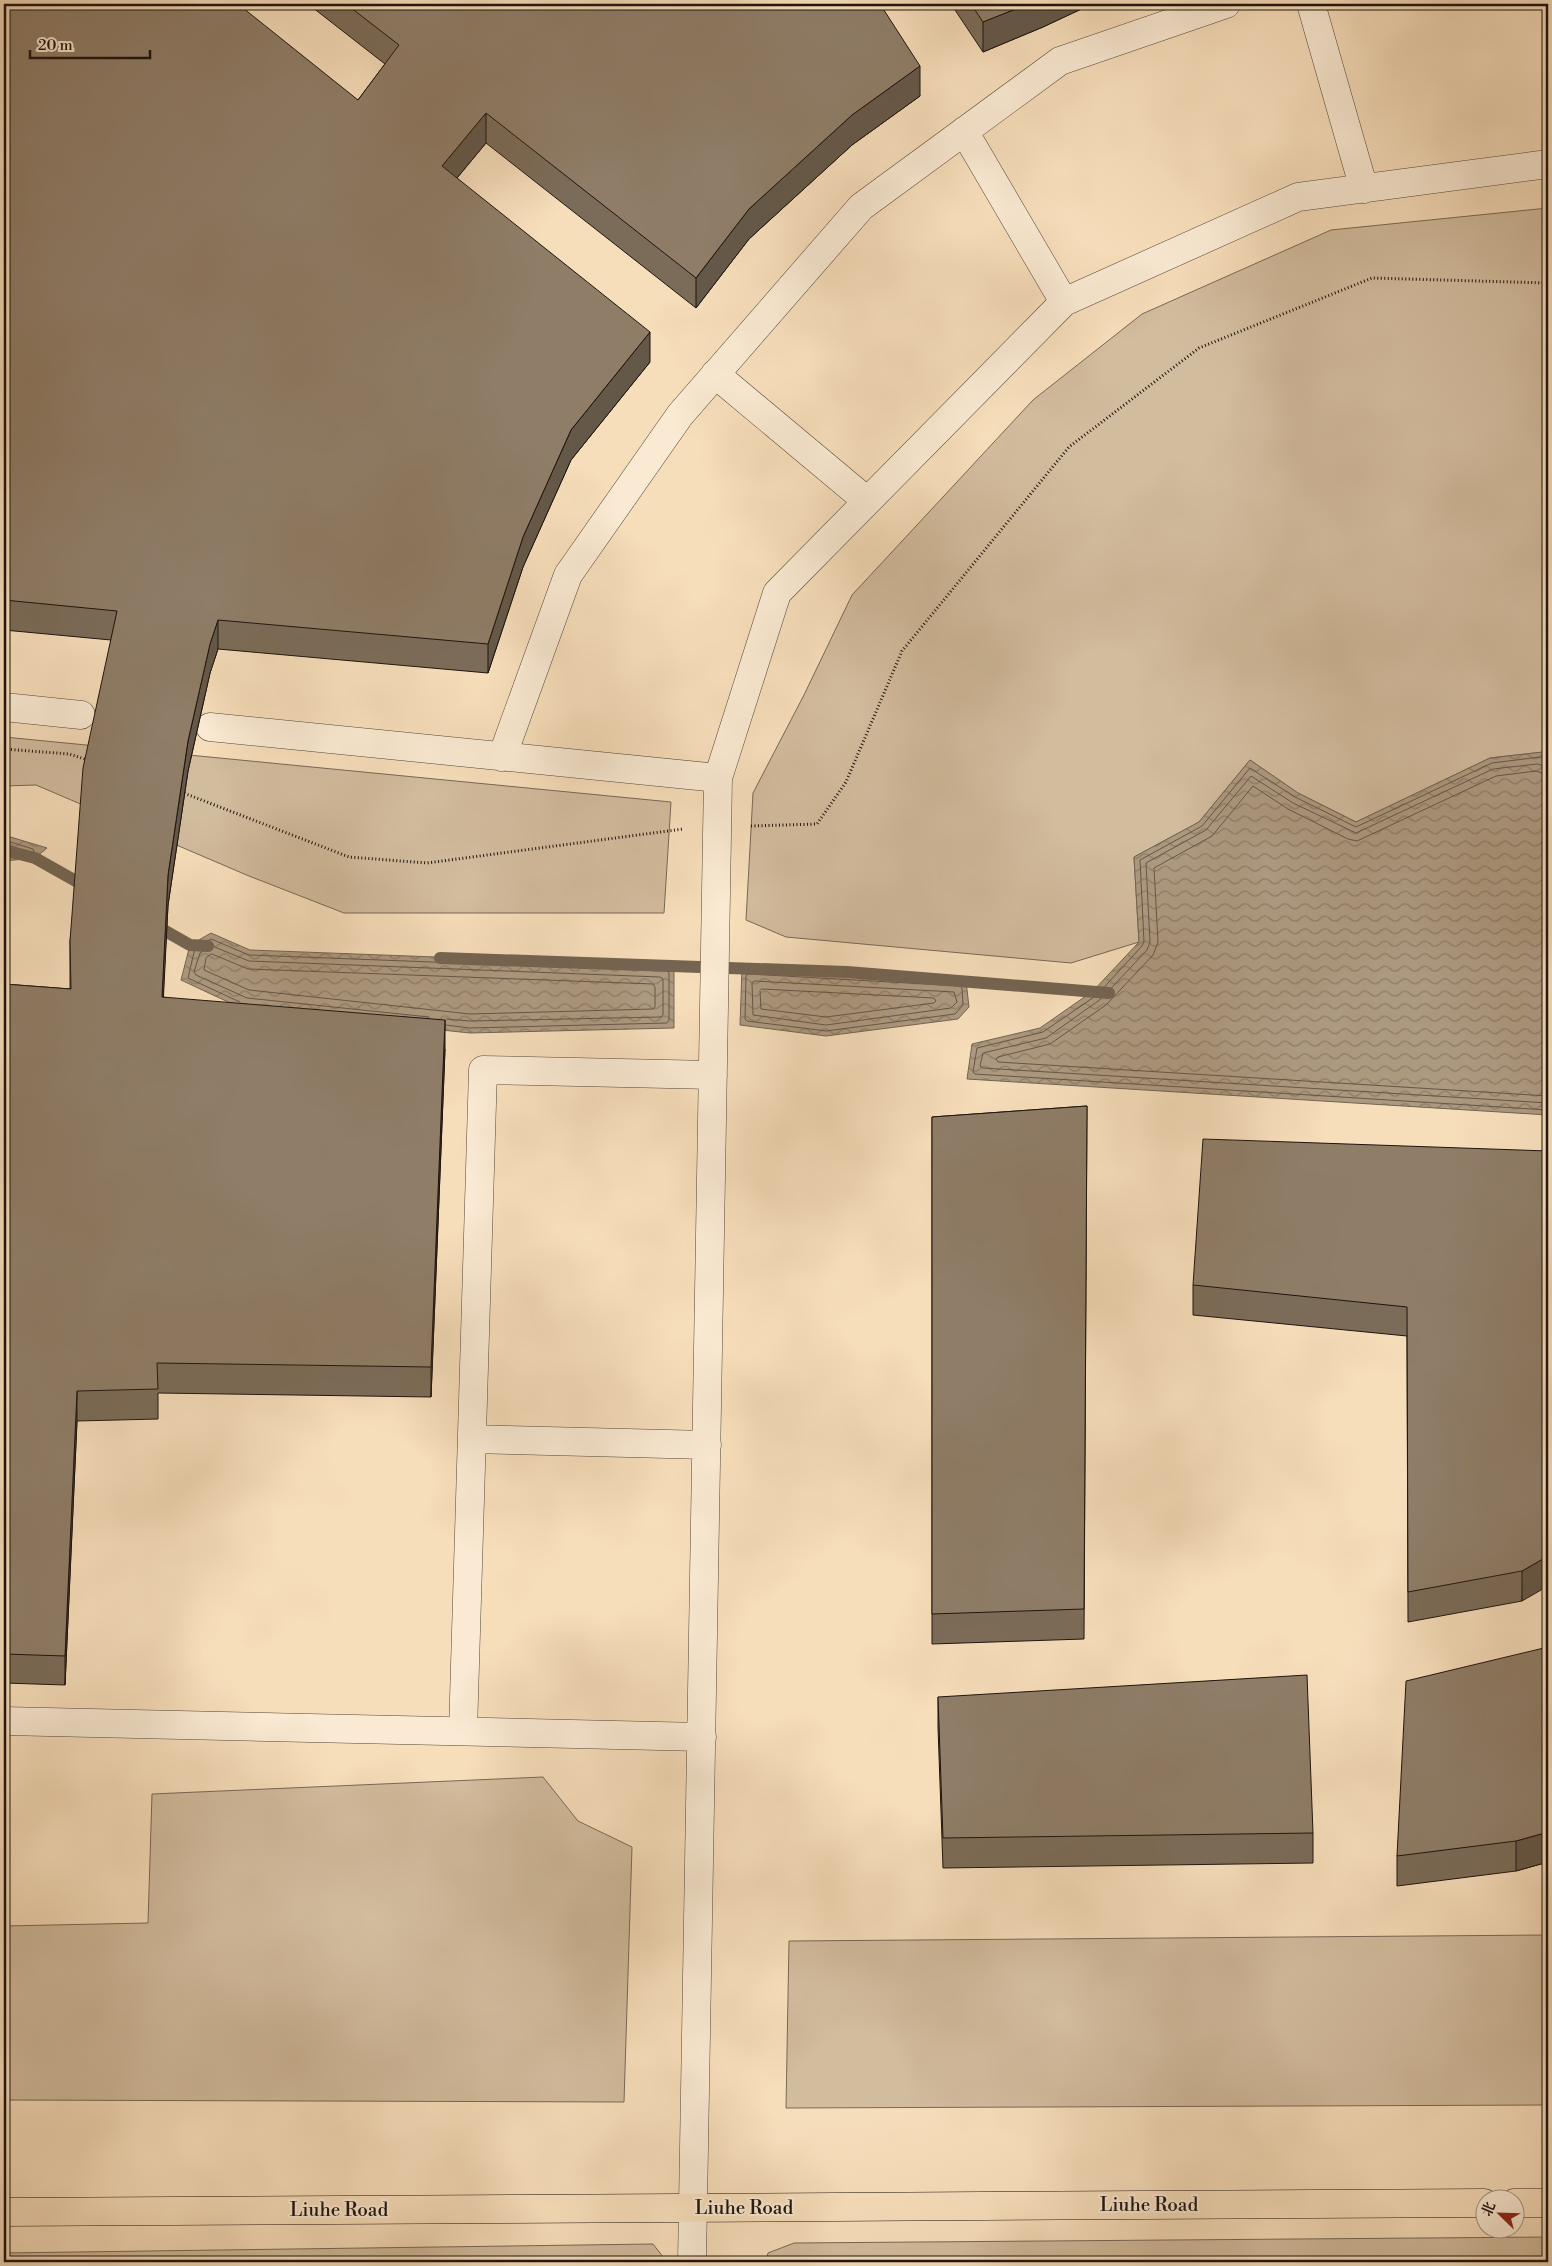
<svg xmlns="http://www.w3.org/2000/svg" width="1552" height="2266" viewBox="0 0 1552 2266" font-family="'Libre Bodoni','Noto Serif SC',serif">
<defs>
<pattern id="water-waves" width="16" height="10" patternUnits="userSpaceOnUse" patternTransform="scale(1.25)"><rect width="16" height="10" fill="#ad9980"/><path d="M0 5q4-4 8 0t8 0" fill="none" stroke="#8c7c67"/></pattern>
</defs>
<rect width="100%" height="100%" fill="#f7debb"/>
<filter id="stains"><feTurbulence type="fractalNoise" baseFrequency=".004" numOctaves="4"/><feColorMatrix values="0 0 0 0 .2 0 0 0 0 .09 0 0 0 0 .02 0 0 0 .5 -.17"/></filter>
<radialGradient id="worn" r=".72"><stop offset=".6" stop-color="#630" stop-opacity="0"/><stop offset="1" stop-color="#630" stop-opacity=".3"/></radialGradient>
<!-- grass -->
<path fill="#d2bc9e" stroke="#786856" d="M 1548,208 L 1548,758 L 1543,752 L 1490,758 L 1356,822 L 1298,793 L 1250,760 L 1199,822 L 1134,857 L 1139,942 L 1071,963 L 786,937 L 746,920 L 753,793 L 804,695 L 852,595 L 1033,400 L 1142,314 L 1331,230 Z
M 4,737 L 671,802 L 664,913 L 344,913 L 249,876 L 36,785 L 4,786 Z
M 543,1777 L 578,1821 L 632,1847 L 624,2102 L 4,2100 L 4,1926 L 148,1923 L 152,1794 Z
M 1548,1935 L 1548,2105 L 786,2108 L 789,1941 Z
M 1548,2237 L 1548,2262 L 766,2262 L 768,2253 L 794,2243 Z
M 653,2244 L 667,2262 L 4,2262 L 4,2253 Z"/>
<!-- water -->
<path fill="url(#water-waves)" stroke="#746452" d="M 1543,752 L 1548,758 L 1548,1115 L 967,1079 L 972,1044 L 1040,1028 L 1093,991 L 1139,942 L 1134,857 L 1199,822 L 1250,760 L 1298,793 L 1356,822 L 1490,758 Z
M 4,835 L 47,848 L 35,858 L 4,861 Z
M 211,933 L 250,950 L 674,966 L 674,1028 L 470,1033 L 243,1009 L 181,980 L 190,945 Z
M 742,969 L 966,981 L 969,1007 L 958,1019 L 826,1036 L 740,1025 Z"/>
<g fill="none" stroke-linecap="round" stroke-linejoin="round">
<!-- shore -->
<path stroke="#665647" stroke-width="1" d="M 1548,761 L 1540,757 L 1492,763 L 1356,827 L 1295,797 L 1250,768 L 1202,826 L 1140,860 L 1144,942 L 1142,946 L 1097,995 L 1043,1032 L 977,1048 L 973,1072 L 975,1074 L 1548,1110
M 1548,767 L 1537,764 L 1493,769 L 1356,833 L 1293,803 L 1251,776 L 1206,830 L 1146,863 L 1150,942 L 1147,950 L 1101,999 L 1046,1038 L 983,1053 L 980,1066 L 983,1068 L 1548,1103
M 1548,775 L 1536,771 L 1496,776 L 1357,841 L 1348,839 L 1288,809 L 1253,786 L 1212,836 L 1154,868 L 1158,942 L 1153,955 L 1106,1005 L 1050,1044 L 998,1057 L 996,1059 L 998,1062 L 1548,1096
M 4,840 L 33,849 L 34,851 L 32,853 L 4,856
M 212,954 L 248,969 L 653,984 L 655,987 L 655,1007 L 653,1009 L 470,1014 L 249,990 L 204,970 L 206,958 Z
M 749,974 L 960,986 L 962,988 L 963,1005 L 955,1014 L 826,1031 L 747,1021 L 745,1019 L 746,976 Z
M 755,981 L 954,992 L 957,1002 L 951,1008 L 826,1025 L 753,1015 L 752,983 Z
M 762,989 L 934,998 L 936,1001 L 934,1003 L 826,1017 L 761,1009 L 760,991 Z
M 240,1002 L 188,978 L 195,948 L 211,939 L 249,955 L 667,971 L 669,973 L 669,1020 L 667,1023 L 470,1028 L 446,1025
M 429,1017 L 247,998 L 196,975 L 194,972 L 200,953 L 212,946 L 249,961 L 660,977 L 663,979 L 663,1015 L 661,1017 L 470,1021 L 446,1019"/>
<!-- stream -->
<path stroke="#746452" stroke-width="12" d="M 4,850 L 35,858 L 90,889
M 153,924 L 190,945 L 208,946
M 440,958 L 847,972 L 1109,993"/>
<!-- minor casing -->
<g stroke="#544639" stroke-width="29">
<path id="minor" d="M 1311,4 L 1364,189
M 964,131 L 1064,302
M 715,374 L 867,501
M 4,707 L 81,715
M 210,727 L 718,778 L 692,2262
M 502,757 L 568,575 L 680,415 L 861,207 L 1060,61 L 1226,4
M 718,778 L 777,593 L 1064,302 L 1298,197 L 1548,164
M 472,1439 L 707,1445
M 4,1721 L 702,1737
M 463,1731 L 483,1070 L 713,1075"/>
</g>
<!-- major casing -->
<g stroke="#1e140e" stroke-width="29">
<path id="major" d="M 1514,2203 L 1548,2203
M 4,2212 L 1484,2203"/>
</g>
<!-- path -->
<path stroke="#1e140e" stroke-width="3" stroke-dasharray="1 2.5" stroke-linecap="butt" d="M 4,749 L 69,754 L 88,760
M 181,792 L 349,857 L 427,863 L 683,829
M 751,826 L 817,824 L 846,782 L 902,651 L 1069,447 L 1199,348 L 1372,278 L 1548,283"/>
<!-- minor -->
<use href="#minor" stroke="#faead3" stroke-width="28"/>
<!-- major -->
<use href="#major" stroke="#f7debb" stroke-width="28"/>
</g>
<!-- wall -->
<path fill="#7b6c59" stroke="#1e140e" d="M 4,4 L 358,100 L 385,64 L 308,4 L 880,4 L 920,96 L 852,145 L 749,239 L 696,308 L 486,143 L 457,178 L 650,362 L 571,460 L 523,567 L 488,673 L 218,649 L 210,673 L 188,771 L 168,905 L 163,997 L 445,1049 L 431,1397 L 158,1393 L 158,1419 L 77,1421 L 65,1685 L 4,1683 L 4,984 L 70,989 L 70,941 L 111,640 L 4,630 Z
M 951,4 L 1092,4 L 1043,27 L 983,52 Z
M 1087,1106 L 1084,1639 L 932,1644 L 932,1117 Z
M 1548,1151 L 1522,1601 L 1408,1622 L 1407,1336 L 1193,1315 L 1193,1285 Z
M 1548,1647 L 1548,1862 L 1516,1871 L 1397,1886 L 1397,1856 Z
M 938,1697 L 1313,1833 L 1313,1863 L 943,1868 L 938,1727 Z"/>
<!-- shaded-wall -->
<path fill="#645849" stroke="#1e140e" d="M 1028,4 L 1092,4 L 1043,27 L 983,52 L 983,22 Z
M 920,66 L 920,96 L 852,145 L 749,239 L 696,308 L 696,278 L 749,209 L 852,115 Z
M 486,113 L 486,143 L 442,196 L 442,166 Z
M 650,332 L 650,362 L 571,460 L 523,567 L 488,673 L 488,644 L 523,537 L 571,430 Z
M 218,620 L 218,649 L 210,673 L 188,771 L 168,905 L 162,1026 L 162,997 L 168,875 L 188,741 L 210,644 Z
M 445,1020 L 445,1049 L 431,1397 L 431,1367 Z
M 77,1391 L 77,1421 L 65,1685 L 65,1656 Z
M 1548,1556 L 1548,1586 L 1522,1601 L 1522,1571 Z
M 1548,1832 L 1548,1862 L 1516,1871 L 1516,1841 Z"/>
<!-- building -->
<path fill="#8f7d68" stroke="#1e140e" d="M 4,4 L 238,4 L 358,100 L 399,45 L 346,4 L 880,4 L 920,66 L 852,115 L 749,209 L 696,278 L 486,113 L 442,166 L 650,332 L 571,430 L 523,537 L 488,644 L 218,620 L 210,644 L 188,741 L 168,875 L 162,997 L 445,1020 L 431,1367 L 157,1363 L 158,1389 L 77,1391 L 65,1656 L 4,1654 L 4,984 L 71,989 L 70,941 L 83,768 L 117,611 L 4,600 Z
M 971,4 L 1028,4 L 983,22 Z
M 1087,1106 L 1084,1609 L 932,1614 L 932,1117 Z
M 1203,1139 L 1548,1151 L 1548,1556 L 1522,1571 L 1408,1592 L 1407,1307 L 1193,1285 Z
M 1548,1647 L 1548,1832 L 1516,1841 L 1397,1856 L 1406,1681 Z
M 1307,1675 L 1313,1833 L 943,1838 L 938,1697 Z"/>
<g text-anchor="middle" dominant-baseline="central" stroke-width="4" stroke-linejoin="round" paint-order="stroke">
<!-- street labels -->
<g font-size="19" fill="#1e140e" stroke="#faead3">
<text x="1149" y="2205">Liuhe Road</text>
<text x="744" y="2208">Liuhe Road</text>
<text x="339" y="2210">Liuhe Road</text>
</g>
</g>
<!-- margin -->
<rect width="1552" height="2266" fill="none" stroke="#f7debb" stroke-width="20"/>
<rect x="5" y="5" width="1542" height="2256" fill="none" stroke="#1e140e" stroke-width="2.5"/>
<rect x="10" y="10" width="1532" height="2246" fill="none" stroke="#1e140e"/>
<!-- north arrow -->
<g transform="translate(1500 2214) rotate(293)"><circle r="24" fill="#faead3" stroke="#a29484"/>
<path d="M0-4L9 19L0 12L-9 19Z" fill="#8f2418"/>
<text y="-8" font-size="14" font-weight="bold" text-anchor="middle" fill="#1e140e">北</text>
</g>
<!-- scale -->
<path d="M30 50v8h120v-8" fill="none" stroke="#1e140e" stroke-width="2.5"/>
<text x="38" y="50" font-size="15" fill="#1e140e" stroke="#faead3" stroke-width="4" paint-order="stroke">20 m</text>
<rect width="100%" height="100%" filter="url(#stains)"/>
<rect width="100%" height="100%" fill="url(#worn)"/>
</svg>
